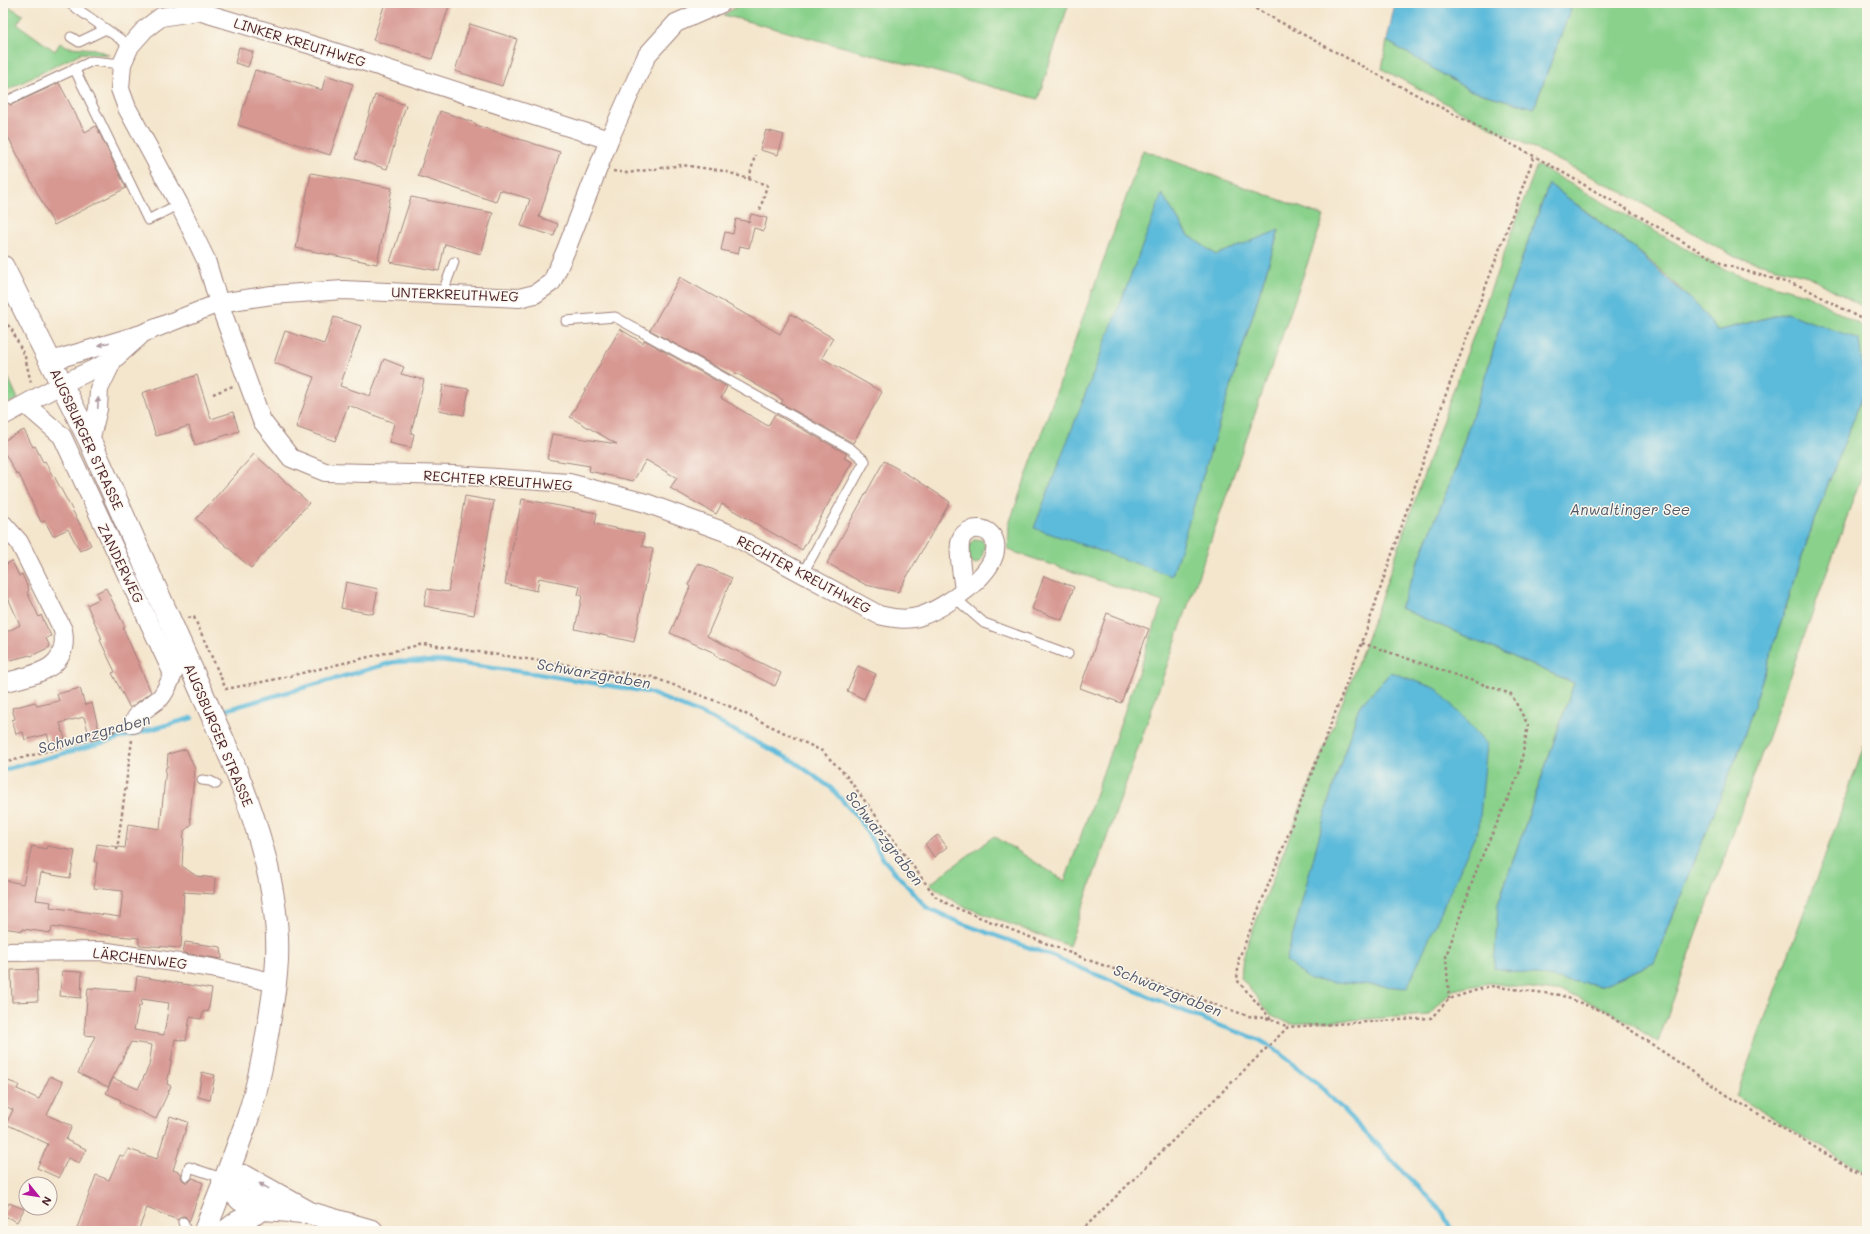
<svg xmlns="http://www.w3.org/2000/svg" width="1870" height="1234" viewBox="0 0 1870 1234" font-family="Mali,sans-serif">
<rect width="100%" height="100%" fill="#fbf7ec"/>
<filter id="ink" filterUnits="userSpaceOnUse"><feTurbulence type="fractalNoise" baseFrequency=".025" numOctaves="2"/><feDisplacementMap in="SourceGraphic" scale="8" xChannelSelector="R" yChannelSelector="G"/><feConvolveMatrix kernelMatrix="1 2 1 2 8 2 1 2 1" color-interpolation-filters="sRGB"/></filter>
<filter id="wash" filterUnits="userSpaceOnUse"><feTurbulence type="fractalNoise" baseFrequency=".012" numOctaves="4" result="noise"/><feDisplacementMap in="SourceGraphic" scale="16" xChannelSelector="R" yChannelSelector="G"/><feGaussianBlur stdDeviation="0.9" result="paint"/><feColorMatrix in="noise" values="0 0 0 0 0 0 0 0 0 0 0 0 0 0 0 0 0 1.4 0 .05"/><feComposite in="paint" operator="in"/></filter>
<g filter="url(#wash)">
<rect width="100%" height="100%" fill="#f4e6cd"/>
<!-- green -->
<path fill="#8ad18c" stroke="#6a785c" fill-rule="evenodd" d="M 3,3 L 23,15 L 17,24 L 55,51 L 60,43 L 69,47 L 95,49 L 110,55 L 81,53 L 3,92 Z
M 742,3 L 1069,3 L 1038,99 L 724,15 Z
M 1573,3 L 1867,3 L 1867,309 L 1808,276 L 1735,257 L 1626,194 L 1481,122 L 1382,69 L 1387,41 L 1469,90 L 1534,108 Z
M 1143,150 L 1324,216 L 1069,946 L 960,905 L 930,884 L 994,836 L 1065,881 L 1163,602 L 1008,550 L 1009,524 ZM 1162,194 L 1187,234 L 1216,255 L 1279,231 L 1171,576 Z
M 1537,165 L 1704,259 L 1735,274 L 1808,295 L 1867,329 L 1867,461 L 1658,1042 L 1610,1011 L 1564,992 L 1489,983 L 1453,990 L 1429,1015 L 1290,1024 L 1270,1014 L 1241,978 L 1243,955 L 1364,647 L 1453,391 ZM 1549,184 C 1608,228 1673,271 1717,331 L 1786,313 L 1865,390 L 1814,520 L 1741,745 L 1654,963 L 1600,986 L 1498,904 L 1574,683 L 1400,608 L 1453,475 L 1489,365 L 1508,297 ZM 1391,672 L 1328,803 L 1359,707 Z
M 3,366 L 18,399 L 3,406 Z
M 975,539 L 982,540 L 985,545 L 981,560 L 976,564 L 970,561 C 967,552 967,545 975,539 Z
M 1867,736 L 1867,1174 L 1736,1096 L 1841,812 Z"/>
<!-- water -->
<path fill="#5cbada" stroke="#536c82" d="M 1395,3 L 1573,3 L 1534,108 L 1469,90 L 1387,41 Z
M 1549,184 L 1633,247 L 1701,309 L 1717,331 L 1786,313 L 1859,339 L 1865,390 L 1814,520 L 1741,745 L 1654,963 L 1600,986 L 1494,968 L 1498,904 L 1574,683 L 1400,608 L 1453,475 L 1489,365 L 1508,297 Z
M 1162,194 L 1187,234 L 1216,255 L 1279,230 L 1172,576 L 1034,528 Z
M 1391,672 L 1437,689 L 1487,744 L 1479,827 L 1407,988 L 1310,980 L 1286,961 L 1328,803 L 1359,707 Z"/>
<g fill="none" stroke-linecap="round" stroke-linejoin="round">
<!-- stream -->
<path stroke="#5cbada" stroke-width="4.5" d="M 225,710 L 394,662 L 440,661 L 538,674 L 648,692 L 708,717 L 795,762 L 831,788 L 859,819 L 884,860 L 926,907 L 958,922 L 1047,954 L 1215,1024 L 1258,1039 L 1274,1049 L 1317,1083 L 1443,1213 L 1451,1231
M 3,770 L 192,718"/>
</g>
<g id="blocks">
<!-- building -->
<path fill="#d79892" fill-rule="evenodd" d="M 385,3 L 450,3 L 432,59 L 373,40 Z
M 470,24 L 517,39 L 502,86 L 455,71 Z
M 239,47 L 253,52 L 248,67 L 235,63 Z
M 255,70 L 322,90 L 326,75 L 353,84 L 330,155 L 238,125 Z
M 59,83 L 85,132 L 96,126 L 126,188 L 54,225 L 3,127 L 3,84 L 8,94 L 6,96 L 5,101 L 11,105 Z
M 375,95 L 406,105 L 387,169 L 355,159 Z
M 440,111 L 475,123 L 475,125 L 560,152 L 539,217 L 558,224 L 554,236 L 521,226 L 530,199 L 500,190 L 496,202 L 418,176 Z
M 766,130 L 784,135 L 778,155 L 760,150 Z
M 311,173 L 392,188 L 377,264 L 296,248 Z
M 411,197 L 493,213 L 481,254 L 445,244 L 439,271 L 390,262 Z
M 751,214 L 767,218 L 764,231 L 754,228 L 749,248 L 740,246 L 738,254 L 721,250 L 725,232 L 733,234 L 736,219 L 749,222 Z
M 680,277 L 780,334 L 791,314 L 833,338 L 822,358 L 882,392 L 853,443 L 781,403 L 783,400 L 736,373 L 733,376 L 650,330 Z
M 334,317 L 361,326 L 340,386 L 370,396 L 384,359 L 404,367 L 401,374 L 424,380 L 411,433 L 414,434 L 411,448 L 389,443 L 394,423 L 348,405 L 335,441 L 296,427 L 314,377 L 274,363 L 285,331 L 324,344 Z
M 620,329 L 643,343 L 644,340 L 727,387 L 721,398 L 768,426 L 775,414 L 847,454 L 844,458 L 852,462 L 802,550 L 722,504 L 716,514 L 670,488 L 677,478 L 646,460 L 633,481 L 589,471 L 590,466 L 547,459 L 552,434 L 617,444 L 570,417 Z
M 197,375 L 211,419 L 233,412 L 239,431 L 195,445 L 189,426 L 156,436 L 142,393 Z
M 443,385 L 469,389 L 464,415 L 439,410 Z
M 24,430 L 33,447 L 35,446 L 43,462 L 45,461 L 53,477 L 54,476 L 91,545 L 80,551 L 68,529 L 53,536 L 45,521 L 41,522 L 19,474 L 17,475 L 3,450 L 3,441 Z
M 254,454 L 309,503 L 251,568 L 196,519 Z
M 884,461 L 917,480 L 950,502 L 898,592 L 866,585 L 827,563 Z
M 465,496 L 494,501 L 474,615 L 424,606 L 427,589 L 448,592 Z
M 522,499 L 597,513 L 595,524 L 644,534 L 642,546 L 653,549 L 634,642 L 575,629 L 582,596 L 578,595 L 580,586 L 539,578 L 537,591 L 505,584 Z
M 12,561 L 19,576 L 22,574 L 29,590 L 27,592 L 39,617 L 41,615 L 51,636 L 46,638 L 50,647 L 31,656 L 30,655 L 3,662 L 3,634 L 20,625 L 9,600 L 3,603 L 3,566 Z
M 698,563 L 732,578 L 707,636 L 781,673 L 775,686 L 714,655 L 715,653 L 670,633 L 690,587 L 688,585 Z
M 1044,576 L 1074,587 L 1062,620 L 1032,609 Z
M 346,582 L 378,589 L 373,614 L 341,608 Z
M 106,588 L 125,627 L 123,628 L 151,692 L 130,708 L 112,673 L 115,672 L 100,640 L 102,639 L 87,605 L 99,599 L 96,593 Z
M 1107,613 L 1149,629 L 1121,703 L 1080,688 Z
M 858,666 L 876,674 L 864,699 L 847,691 Z
M 80,688 L 85,705 L 92,703 L 101,738 L 91,741 L 84,717 L 60,723 L 65,739 L 50,743 L 47,734 L 25,740 L 23,732 L 16,734 L 12,720 L 15,719 L 12,708 L 35,702 L 37,706 L 59,701 L 57,694 Z
M 186,749 L 195,769 L 190,815 L 191,825 L 184,831 L 182,866 L 196,876 L 215,878 L 214,894 L 184,892 L 181,948 L 139,945 L 139,938 L 107,935 L 59,927 L 59,928 L 52,927 L 51,933 L 23,929 L 23,931 L 3,928 L 3,880 L 23,884 L 32,846 L 46,849 L 47,846 L 75,851 L 70,878 L 41,873 L 36,900 L 51,902 L 50,907 L 120,917 L 123,891 L 94,888 L 97,862 L 94,862 L 97,844 L 125,848 L 128,824 L 160,829 L 166,767 L 167,767 L 168,754 Z
M 938,835 L 947,847 L 934,857 L 925,844 Z
M 185,942 L 221,947 L 222,959 L 183,953 Z
M 37,969 L 38,1001 L 12,1002 L 11,970 Z
M 62,971 L 82,972 L 81,998 L 60,996 Z
M 137,976 L 212,989 L 208,1012 L 204,1011 L 201,1019 L 190,1017 L 186,1041 L 175,1039 L 167,1084 L 171,1086 L 156,1119 L 120,1102 L 121,1100 L 106,1093 L 113,1078 L 138,1089 L 149,1066 L 152,1045 L 131,1042 L 108,1087 L 78,1073 L 95,1036 L 84,1035 L 88,988 L 135,991 ZM 142,999 L 169,1003 L 164,1035 L 134,1030 L 139,1006 L 141,1006 Z
M 202,1072 L 215,1075 L 210,1100 L 198,1097 Z
M 50,1076 L 63,1082 L 47,1115 L 72,1126 L 66,1140 L 86,1149 L 79,1163 L 68,1158 L 59,1178 L 37,1168 L 48,1144 L 6,1124 L 13,1110 L 3,1105 L 3,1079 L 19,1085 L 17,1089 L 39,1099 Z
M 170,1116 L 188,1122 L 173,1170 L 181,1173 L 181,1178 L 185,1182 L 189,1182 L 193,1178 L 203,1183 L 189,1222 L 185,1216 L 181,1216 L 178,1220 L 147,1208 L 138,1231 L 76,1231 L 96,1175 L 109,1180 L 120,1155 L 124,1157 L 128,1149 L 157,1159 Z
M 9,1203 L 24,1209 L 17,1222 L 3,1215 Z"/>
</g>
</g>
<g filter="url(#ink)">
<use href="#blocks" fill-opacity="0" stroke="#9f827c" stroke-width="1"/>
<g fill="none" stroke-linecap="round" stroke-linejoin="round">
<!-- lane casing -->
<g stroke="#9f827c" stroke-width="11">
<path id="lane" d="M 69,3 L 130,46
M 71,37 L 79,42 L 106,29
M 74,68 L 148,220 L 179,204
M 11,99 L 92,61 L 122,64
M 442,294 L 454,262
M 566,321 L 615,317 L 851,449 L 865,461 L 803,573
M 955,598 L 984,623 L 1068,654
M 202,780 L 210,781 L 216,784
M 187,1176 L 189,1167 L 225,1179
M 183,1222 L 186,1231"/>
</g>
<!-- street casing -->
<g stroke="#9f827c" stroke-width="20">
<path id="street" d="M 609,140 L 325,49 L 198,11 L 161,17 L 145,29 L 130,46 L 122,64 L 120,89 L 127,108 L 179,204 L 206,260 L 219,303 L 262,421 L 291,458 L 325,472 L 454,475 L 569,483 L 646,503 L 728,533 L 879,615 C 892,618 907,621 921,616 C 944,608 1000,573 995,543 C 992,526 968,524 961,539 C 957,550 963,579 964,591
M 51,361 L 141,334 L 219,303 L 272,295 L 343,290 L 519,298 L 535,294 L 552,282 L 566,250 L 609,140 L 647,55 L 676,23 L 722,3
M 25,404 L 62,436 L 173,674 C 170,681 166,691 161,697 C 152,706 137,711 133,724
M 3,416 L 62,384 L 113,360 L 140,336
M 90,441 L 98,409 L 99,389 L 113,360
M 3,524 L 19,542 L 63,630 C 70,671 34,674 3,683
M 3,952 L 101,951 L 212,968 L 276,983"/>
</g>
<!-- secondary casing -->
<g stroke="#9f827c" stroke-width="24">
<path id="secondary" d="M 3,267 L 90,441 L 231,758 C 256,819 280,892 277,960 C 276,983 272,1006 268,1029 C 263,1060 257,1091 247,1120 C 234,1158 219,1194 205,1231
M 225,1179 L 244,1176 L 310,1213 L 372,1231
M 223,1182 L 241,1200 L 264,1209 L 303,1212
M 226,1231 L 238,1222 L 264,1209"/>
</g>
<!-- path -->
<path stroke="#9f827c" stroke-width="2.5" stroke-dasharray="3 3" stroke-linecap="butt" d="M 1245,3 L 1369,70 L 1534,156 L 1724,265 L 1803,287 L 1867,322
M 613,171 L 627,173 L 682,165 L 724,171 L 767,185 L 760,210
M 749,179 L 755,155
M 3,321 L 11,328 L 25,357 L 31,383
M 213,394 L 233,386
M 188,618 L 194,617 L 226,689 L 277,679 L 423,644 L 652,677 L 729,706 L 822,751 L 845,774 L 935,896 L 951,906 L 1091,961 L 1248,1016 L 1271,1019 L 1288,1027
M 1362,643 L 1511,694 L 1528,725 L 1519,774 L 1479,863 L 1446,956 L 1449,999
M 3,763 L 104,736 L 119,729
M 117,850 L 132,740
M 1271,1019 L 1237,980 L 1239,958 L 1283,848 L 1362,643 L 1446,394 L 1534,156
M 1081,1231 L 1288,1027 L 1431,1018 L 1449,999 L 1490,986 L 1560,995 L 1604,1012 L 1730,1097 L 1867,1178"/>
<!-- lane -->
<use href="#lane" stroke="#fff" stroke-width="9"/>
<!-- street -->
<use href="#street" stroke="#fff" stroke-width="18"/>
<!-- secondary -->
<use href="#secondary" stroke="#fff" stroke-width="22"/>
</g>
<!-- one-way arrows -->
<defs><path id="oneway-solid" d="M-6-.8H1V-3.2L6.5 0L1 3.2V.8H-6Z"/></defs>
<g fill="#ae9aa0">
<use href="#oneway-solid" transform="translate(104 344) rotate(164)"/>
<use href="#oneway-solid" transform="translate(98 403) rotate(-88)"/>
<use href="#oneway-solid" transform="translate(264 1186) rotate(-151)"/>
</g>
</g>
<g text-anchor="middle" dominant-baseline="central" stroke-width="3" stroke-linejoin="round" paint-order="stroke">
<!-- street labels -->
<g font-size="14" fill="#4a1f2b" stroke="#fbf7ec">
<text transform="translate(300 42) rotate(17)">LINKER KREUTHWEG</text>
<text transform="translate(455 294) rotate(2)">UNTERKREUTHWEG</text>
<text transform="translate(87 439) rotate(65)">AUGSBURGER STRASSE</text>
<text transform="translate(498 480) rotate(4)">RECHTER KREUTHWEG</text>
<text transform="translate(121 563) rotate(64)">ZANDERWEG</text>
<text transform="translate(804 574) rotate(28)">RECHTER KREUTHWEG</text>
<text transform="translate(219 735) rotate(67)">AUGSBURGER STRASSE</text>
<text transform="translate(140 958) rotate(7)">LÄRCHENWEG</text>
</g>
<!-- water labels -->
<g font-size="15" font-style="italic" fill="#505568" stroke="#fbf7ec">
<text x="1630" y="509">Anwaltinger See</text>
<text transform="translate(594 673) rotate(10)">Schwarzgraben</text>
<text transform="translate(94 733) rotate(-15)">Schwarzgraben</text>
<text transform="translate(885 838) rotate(52)">Schwarzgraben</text>
<text transform="translate(1168 990) rotate(22)">Schwarzgraben</text>
</g>
</g>
<!-- margin -->
<rect width="1870" height="1234" fill="none" stroke="#fbf7ec" stroke-width="16"/>
<!-- north arrow -->
<g transform="translate(38 1196) rotate(120)"><circle r="19" fill="#fbf7ec" stroke="#b4a19f"/>
<path d="M0-3L7 15L0 10L-7 15Z" fill="#b5179e"/>
<text y="-6" font-size="11" font-weight="bold" text-anchor="middle" fill="#4a1f2b">N</text>
</g>
</svg>
